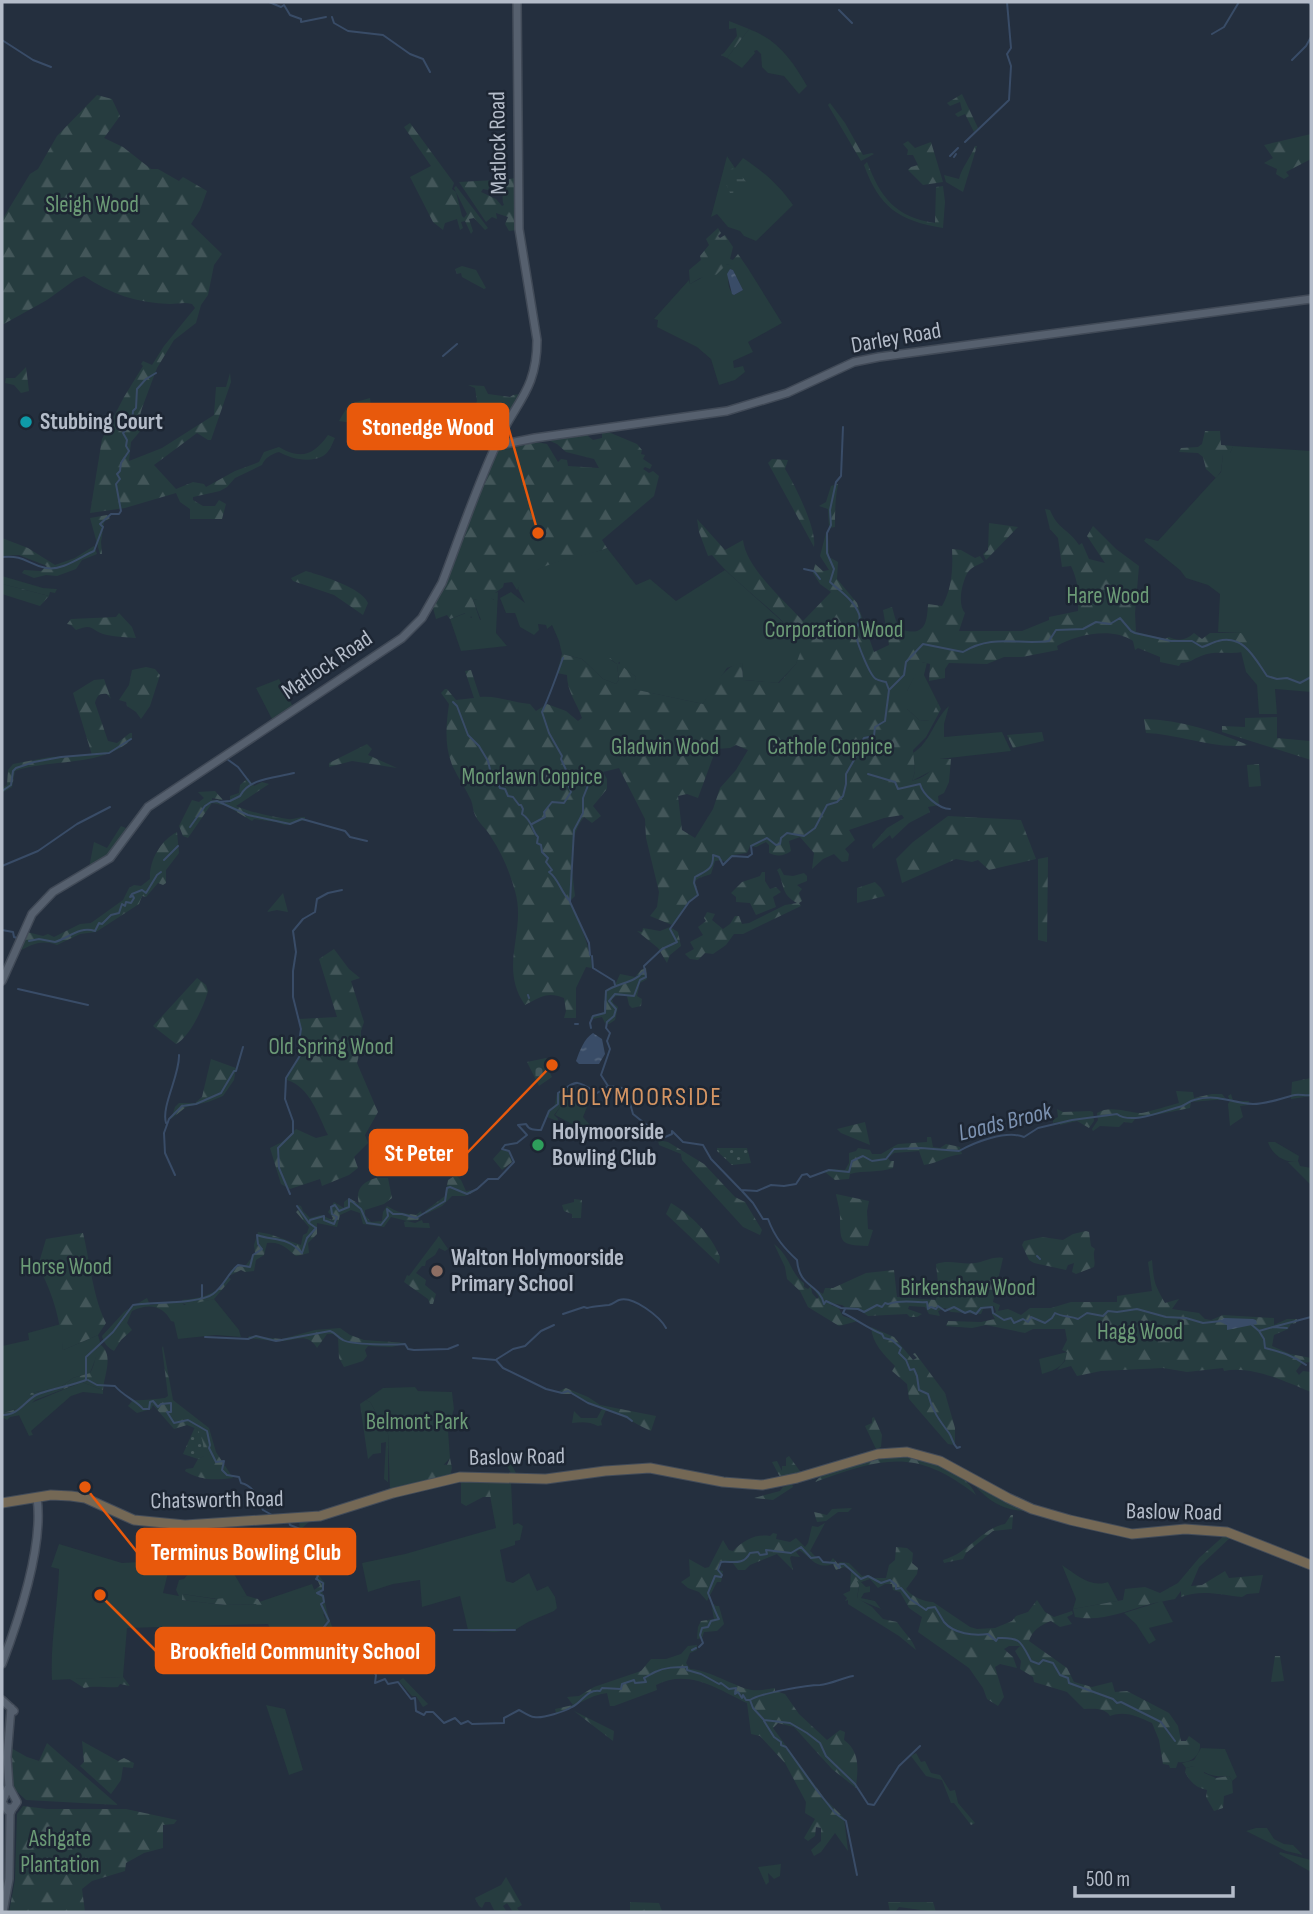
<svg xmlns="http://www.w3.org/2000/svg" width="1313" height="1914" viewBox="0 0 1313 1914" font-family="'Sofia Sans Condensed',sans-serif">
<defs>
<pattern id="forest-firs" width="22" height="20" patternUnits="userSpaceOnUse" patternTransform="scale(1.75)"><rect width="22" height="20" fill="#263c3f"/><path d="M5 1l3.5 6h-7zM16 11l3.5 6h-7z" fill="#435659"/></pattern>
<pattern id="wetland-marsh" width="20" height="14" patternUnits="userSpaceOnUse" patternTransform="scale(1.75)"><rect width="20" height="14" fill="#263c3f"/><path d="M1 5h8M5 5V1M11 12h8M15 12V8" fill="none" stroke="#435659"/></pattern>
<pattern id="cemetery-stones" width="16" height="16" patternUnits="userSpaceOnUse" patternTransform="scale(1.75)"><rect width="16" height="16" fill="#263c3f"/><path d="M2 7V4a2 2 0 0 1 4 0v3zM10 15v-3a2 2 0 0 1 4 0v3z" fill="#435659"/></pattern>
<pattern id="garden-dots" width="8" height="8" patternUnits="userSpaceOnUse" patternTransform="scale(1.75)"><rect width="8" height="8" fill="#263c3f"/><path d="M2 2h.1M6 6h.1" fill="none" stroke="#435659" stroke-width="1.8" stroke-linecap="round"/></pattern>
<pattern id="water-ripples" width="26" height="14" patternUnits="userSpaceOnUse" patternTransform="scale(1.75)"><rect width="26" height="14" fill="#394c67"/><path d="M2 4q2-2 4 0t4 0M15 11q2-2 4 0t4 0" fill="none" stroke="#53647b"/></pattern>
</defs>
<rect width="100%" height="100%" fill="#242f3e"/>
<!-- green -->
<path fill="#263c3f" fill-rule="evenodd" d="M 749,29 C 778,40 792,60 807,86 L 799,94 L 784,76 L 768,73 L 762,67 L 761,54 L 757,50 L 754,51 L 755,53 L 742,68 L 727,58 Z
M 727,156 L 735,168 L 743,158 C 764,172 779,185 793,205 L 756,241 L 744,236 L 740,231 L 728,227 L 717,214 L 711,217 Z
M 727,264 L 749,270 L 782,323 L 748,342 L 753,352 L 733,361 L 734,368 L 743,366 L 745,372 L 735,380 L 719,385 L 711,359 L 697,347 L 657,327 L 658,320 L 654,319 L 689,280 L 690,284 ZM 730,269 L 733,270 L 743,290 L 734,295 C 726,287 728,277 730,269 Z
M 1233,446 L 1311,451 L 1311,692 L 1275,689 L 1277,714 L 1259,714 L 1257,685 L 1246,672 L 1241,652 L 1241,633 L 1218,632 L 1220,594 L 1208,585 L 1186,578 L 1180,570 L 1144,541 L 1146,538 L 1158,541 L 1221,472 L 1223,453 L 1230,453 Z
M 607,548 L 636,585 L 650,579 L 676,601 L 725,570 L 795,633 L 804,645 L 796,664 L 778,683 L 743,680 L 742,663 L 727,668 L 703,704 L 632,689 L 636,677 L 619,665 L 620,661 L 611,660 L 617,664 L 619,680 L 616,684 L 603,679 L 582,659 L 562,654 L 559,641 L 552,625 L 547,629 L 546,625 L 538,624 L 539,630 L 534,635 L 520,627 L 515,613 L 506,613 L 500,598 L 511,592 L 525,603 L 518,589 C 528,561 585,557 607,548 Z
M 2,576 L 43,588 L 57,589 L 55,593 L 50,592 L 49,596 L 2,584 Z
M 498,592 L 496,633 L 507,646 L 461,651 L 450,619 L 466,613 L 469,617 L 481,620 L 473,600 L 477,599 L 485,603 L 488,596 L 494,600 L 495,593 Z
M 921,662 L 927,663 L 924,675 L 938,703 L 930,721 L 919,720 L 907,709 L 907,691 Z
M 279,679 L 293,707 L 273,721 L 256,688 Z
M 949,706 L 944,724 L 944,737 L 1002,732 L 1011,751 L 940,759 L 933,770 L 912,781 L 915,771 L 913,753 C 931,742 934,719 949,706 Z
M 573,1089 L 583,1091 L 591,1097 L 583,1117 L 590,1125 L 587,1132 L 555,1115 L 560,1107 L 562,1095 Z
M 1268,1142 L 1275,1142 L 1299,1156 L 1298,1161 C 1285,1164 1272,1155 1268,1142 Z
M 214,1299 L 239,1330 L 241,1337 L 216,1335 L 178,1339 L 174,1322 L 174,1303 L 182,1302 L 184,1305 Z
M 61,1324 L 63,1350 L 98,1335 L 101,1345 L 90,1373 L 73,1378 L 61,1387 L 31,1393 L 31,1403 L 82,1382 L 103,1390 L 103,1394 L 83,1392 L 71,1396 L 31,1431 L 33,1435 L 29,1436 L 16,1409 L 2,1413 L 2,1346 L 29,1340 L 28,1333 Z
M 1067,1352 C 1065,1367 1055,1370 1042,1374 L 1039,1359 Z
M 415,1387 L 418,1391 L 452,1392 L 454,1409 L 448,1430 L 450,1458 L 430,1480 L 390,1492 L 388,1434 L 370,1402 L 366,1400 L 383,1388 Z
M 970,1479 L 1025,1511 C 1002,1511 983,1498 970,1479 Z
M 487,1480 L 511,1481 L 513,1525 L 518,1523 L 523,1526 L 520,1540 L 515,1541 L 515,1545 L 500,1550 L 506,1581 L 513,1583 L 529,1573 L 537,1591 L 548,1586 L 555,1597 L 557,1608 L 554,1611 L 528,1622 L 515,1630 L 494,1632 L 468,1630 L 460,1596 L 422,1607 L 420,1580 L 393,1584 L 368,1592 L 362,1563 L 405,1554 L 496,1528 Z
M 59,1544 L 122,1563 L 155,1561 L 170,1565 L 163,1593 L 179,1596 L 176,1590 L 179,1580 L 184,1579 L 189,1573 C 198,1572 226,1570 233,1572 L 247,1596 L 224,1600 L 182,1594 L 182,1600 L 225,1605 L 256,1604 L 262,1607 L 259,1602 L 312,1584 L 326,1621 L 323,1626 L 327,1627 L 329,1638 L 337,1644 L 338,1655 L 282,1672 L 278,1647 L 268,1624 L 127,1628 L 123,1677 L 52,1680 C 50,1642 58,1606 59,1569 L 51,1567 Z
M 1062,1565 C 1077,1575 1090,1588 1108,1582 L 1118,1601 L 1073,1609 L 1076,1599 Z
M 859,1580 L 866,1587 L 870,1586 L 870,1592 L 864,1593 L 861,1598 L 875,1601 L 881,1609 L 857,1599 L 859,1586 L 857,1581 Z
M 1162,1601 L 1173,1622 L 1149,1628 L 1156,1640 L 1149,1644 L 1136,1624 L 1124,1613 Z
M 266,1705 L 285,1709 L 303,1770 L 289,1775 Z
M 1201,1748 L 1225,1749 L 1237,1777 L 1232,1781 L 1229,1776 C 1214,1778 1206,1774 1194,1766 L 1186,1768 L 1182,1763 L 1194,1760 Z
M 1256,1828 L 1267,1828 L 1274,1839 L 1284,1844 L 1293,1845 L 1303,1855 L 1286,1851 L 1246,1831 Z
M 1280,1852 L 1311,1860 L 1311,1872 L 1279,1854 Z
M 781,1864 L 780,1876 L 774,1879 L 768,1873 L 769,1882 L 766,1885 L 758,1867 Z"/>
<!-- forest -->
<path fill="url(#forest-firs)" fill-rule="evenodd" d="M 729,21 L 749,29 L 727,58 L 721,55 L 724,53 L 737,36 L 736,28 L 729,29 Z
M 962,94 L 978,128 L 974,132 L 965,114 L 958,117 L 955,114 L 962,110 L 960,102 L 950,106 L 947,103 Z
M 97,95 L 112,99 L 120,116 L 104,138 L 123,147 L 151,169 L 158,169 L 179,181 L 183,177 L 207,191 L 200,210 L 191,224 L 222,254 L 214,265 L 208,295 L 201,305 L 196,323 L 174,340 L 157,368 L 142,408 L 139,419 L 142,429 L 131,442 L 129,461 L 162,448 L 214,415 L 216,387 L 226,387 L 230,373 L 231,382 L 211,440 L 208,440 L 197,433 L 154,465 L 176,489 L 193,482 L 204,484 L 206,487 L 235,471 L 259,462 L 264,452 L 279,447 C 301,460 314,455 328,435 L 335,438 C 332,444 329,453 323,456 C 310,463 291,459 279,452 C 271,454 265,458 262,465 L 235,478 L 227,487 L 220,491 L 193,497 L 193,500 L 203,506 L 215,506 L 219,500 L 226,504 L 222,519 L 190,519 L 190,509 L 180,502 L 176,493 L 125,508 L 90,513 L 102,439 L 124,397 L 143,366 L 141,364 L 143,361 L 152,365 L 164,346 L 195,308 L 192,304 C 184,302 178,304 170,304 C 138,303 110,294 84,276 L 76,279 L 47,300 L 2,325 L 2,220 L 30,174 L 38,169 L 57,136 Z
M 830,103 L 845,123 L 863,155 L 872,153 L 874,154 L 861,161 L 828,105 Z
M 410,123 L 454,183 L 452,189 L 456,192 L 462,216 L 464,218 L 467,214 L 454,188 L 456,186 L 488,228 L 485,230 L 474,218 L 469,219 L 473,231 L 471,234 L 465,221 L 461,222 L 463,228 L 460,230 L 457,219 L 445,223 L 443,230 L 433,222 L 410,177 L 431,166 L 404,127 Z
M 1311,134 L 1311,159 L 1286,172 L 1289,176 L 1284,179 L 1276,174 L 1277,169 L 1264,163 L 1273,158 L 1264,145 Z
M 908,141 L 915,148 L 931,142 L 943,182 L 923,185 L 908,170 L 911,167 L 918,165 L 913,155 L 907,155 L 908,150 L 903,144 Z
M 975,146 L 977,146 L 963,192 L 946,182 L 944,175 L 959,179 C 962,167 971,157 975,146 Z
M 867,162 C 881,198 895,217 935,223 L 936,187 L 943,186 L 945,202 L 943,228 C 899,221 879,207 864,165 Z
M 516,178 L 517,230 L 509,231 L 505,224 L 508,217 L 496,213 L 497,219 L 492,217 L 486,222 L 459,182 L 495,180 L 495,184 L 490,185 L 488,190 L 483,189 L 481,192 L 496,199 L 502,206 L 504,205 C 501,199 503,189 509,184 L 509,179 Z
M 718,228 L 721,233 L 718,236 L 720,238 L 725,235 L 733,247 L 730,259 L 733,260 L 738,254 L 749,270 L 748,272 L 727,264 L 715,276 L 700,278 L 690,284 L 689,270 L 701,260 L 700,256 L 709,245 L 706,239 Z
M 462,266 L 476,270 L 486,288 L 484,289 L 462,277 L 461,273 L 457,274 L 455,269 Z
M 26,367 L 29,391 L 21,393 L 14,385 L 5,383 L 6,378 L 15,378 Z
M 468,385 L 484,386 L 488,394 L 510,397 L 513,395 L 520,394 L 505,423 L 493,421 L 490,412 L 479,411 L 478,423 L 502,428 L 495,441 L 472,435 L 471,427 L 475,420 L 471,418 L 470,407 L 474,408 L 477,401 L 475,388 Z
M 370,398 L 371,407 L 361,424 L 339,421 L 349,404 Z
M 606,431 L 637,444 L 642,450 L 641,454 L 645,455 L 643,459 L 652,465 L 650,469 L 645,467 L 643,469 L 649,473 L 653,471 L 659,476 L 654,496 L 602,540 L 607,548 C 579,560 533,559 517,590 L 512,582 L 504,583 L 503,587 L 495,593 L 495,600 L 488,597 L 489,603 L 486,602 L 486,606 L 483,608 L 477,599 L 473,600 L 481,623 L 474,621 L 471,616 L 469,621 L 465,613 L 450,619 L 447,615 L 436,619 L 433,608 L 457,554 L 495,452 L 498,449 C 514,446 532,440 547,444 L 558,462 L 561,459 L 567,460 L 568,466 L 599,468 L 594,459 L 566,452 L 557,444 L 543,438 L 589,433 L 588,436 L 593,440 L 602,438 L 602,432 Z
M 1205,431 L 1220,431 L 1221,445 L 1233,446 L 1230,453 L 1223,454 L 1221,471 L 1216,478 L 1206,469 L 1203,457 L 1198,453 L 1179,452 L 1181,448 L 1198,447 L 1202,444 Z
M 772,459 L 788,460 L 785,469 C 795,485 817,529 814,547 L 768,463 Z
M 838,484 C 835,499 835,512 835,527 L 829,528 L 828,509 L 819,506 L 826,502 L 831,486 Z
M 1045,509 L 1050,510 C 1058,530 1068,528 1079,545 L 1082,543 L 1089,559 L 1105,563 L 1087,536 L 1093,526 L 1116,549 L 1139,566 L 1135,613 L 1136,632 L 1165,639 L 1169,637 C 1179,642 1186,640 1194,633 L 1202,639 L 1210,633 L 1241,633 L 1255,646 C 1239,659 1220,648 1201,656 C 1193,659 1190,663 1181,663 L 1179,666 L 1160,662 L 1160,657 L 1138,648 L 1135,650 L 1133,641 C 1113,627 1077,634 1057,646 L 1058,650 L 1022,657 L 1004,657 L 987,664 L 949,663 L 945,669 L 945,678 L 929,681 L 930,664 L 922,662 L 907,691 L 907,709 L 919,720 L 929,721 L 938,703 L 941,709 L 926,737 L 913,750 L 915,771 L 912,781 C 925,777 933,771 939,759 L 951,759 L 949,782 L 944,793 L 938,796 L 939,805 L 928,807 L 930,812 L 909,823 L 892,839 L 890,835 L 873,849 L 872,845 L 887,828 L 904,818 L 902,815 L 884,818 L 849,830 L 855,840 L 845,849 L 849,854 L 848,861 L 842,862 L 834,854 L 823,859 L 812,869 L 814,853 L 800,837 L 789,841 L 791,851 C 784,856 777,857 769,853 L 769,845 L 766,842 L 756,847 L 750,846 L 747,853 L 733,855 L 725,862 L 721,860 L 715,861 L 711,874 L 699,878 L 695,881 L 698,894 L 696,897 L 688,902 L 672,925 L 650,916 L 657,907 L 659,892 L 646,838 L 645,819 L 619,768 L 603,772 L 607,779 L 607,789 L 593,806 L 601,816 L 592,823 L 584,817 C 566,840 572,869 575,896 L 570,901 C 579,924 590,944 592,968 L 586,967 L 576,988 L 576,1018 L 564,1018 L 566,1011 L 564,998 C 548,991 540,997 525,1005 C 498,966 527,932 515,891 C 510,873 502,853 491,837 C 487,829 479,824 475,815 C 473,811 473,805 471,800 C 466,789 458,778 453,767 C 444,747 446,725 449,704 L 441,693 L 445,689 L 447,689 L 456,700 L 474,698 L 465,671 L 471,670 L 480,697 C 497,695 513,703 530,704 L 536,711 L 547,704 L 566,711 L 578,721 L 582,718 C 577,703 567,692 567,675 L 557,673 L 562,654 L 582,659 L 603,679 L 616,684 L 619,680 L 617,664 L 609,658 L 640,664 L 637,673 L 621,661 L 618,663 L 636,677 L 633,689 L 703,704 C 712,690 724,664 742,663 L 743,680 L 779,683 L 796,664 L 803,645 C 779,611 739,588 712,555 L 708,556 L 699,532 L 697,519 L 725,550 L 743,540 C 746,568 784,600 803,621 L 831,592 L 820,584 L 813,573 L 815,564 L 823,571 L 829,570 L 820,556 L 826,533 L 828,535 L 829,557 L 838,562 L 837,579 L 857,603 L 874,652 L 889,645 L 883,610 L 892,607 C 894,613 895,620 898,624 C 901,629 902,630 907,631 C 927,635 927,618 928,604 L 942,606 C 952,589 953,569 952,549 L 961,550 L 975,558 L 980,556 L 984,562 C 977,565 972,567 968,572 C 962,582 957,604 965,613 L 959,631 L 1022,631 L 1049,620 L 1049,617 L 1078,611 C 1079,595 1078,580 1071,566 L 1062,567 L 1058,538 L 1050,529 ZM 736,745 L 748,750 L 736,770 L 720,788 L 713,809 L 695,838 L 682,830 L 678,796 L 687,794 L 698,798 L 716,749 L 730,748 Z
M 107,515 L 110,518 L 104,522 L 101,542 L 102,554 L 100,554 L 90,518 Z
M 989,523 L 1018,527 L 986,560 L 983,554 L 988,550 Z
M 2,538 L 28,548 L 55,565 L 75,558 L 94,546 L 97,554 L 82,560 L 76,569 L 57,576 L 46,575 L 34,578 L 22,573 L 24,570 L 41,571 L 47,566 L 19,555 L 2,556 Z
M 306,571 C 322,576 361,587 368,603 L 363,615 L 334,595 L 293,581 L 291,578 Z
M 2,584 L 49,596 L 40,606 L 2,594 Z
M 119,613 L 132,627 L 136,638 C 127,637 117,637 107,635 C 91,632 95,622 76,630 L 71,625 L 67,624 L 71,619 L 116,617 Z
M 146,667 L 155,669 L 160,675 L 150,706 L 141,719 L 136,712 L 127,706 L 126,702 L 119,700 L 129,685 L 132,670 Z
M 104,679 L 111,699 L 107,694 C 99,693 97,696 95,703 L 108,741 L 117,743 L 130,733 L 132,733 L 132,739 C 102,768 51,758 15,771 L 12,787 L 2,793 L 2,788 L 7,785 L 8,770 L 13,764 L 50,757 L 92,755 L 73,693 L 94,680 Z
M 1277,717 L 1277,738 L 1310,741 L 1311,760 L 1222,732 L 1222,726 L 1245,727 L 1245,718 Z
M 1144,719 C 1181,720 1215,731 1248,745 C 1214,750 1180,734 1146,733 Z
M 1042,732 L 1044,741 L 1013,748 L 1007,735 Z
M 367,744 L 372,749 L 368,755 L 397,768 L 352,761 L 329,767 L 329,763 Z
M 1259,764 L 1261,786 L 1249,787 L 1247,765 Z
M 248,778 L 254,786 L 262,782 L 269,784 L 236,806 C 250,812 272,817 288,819 C 294,820 298,817 305,817 L 305,820 L 285,825 L 276,822 L 254,819 L 252,821 L 225,805 L 225,801 L 230,803 L 230,796 L 239,793 L 240,785 Z
M 215,791 L 223,800 L 212,798 L 212,800 L 219,800 L 223,805 L 212,803 L 188,838 L 183,836 L 179,826 L 192,800 L 199,802 L 204,798 L 198,792 Z
M 948,816 L 1021,820 L 1036,859 L 989,870 L 978,860 L 972,862 L 956,859 L 902,883 L 896,859 L 913,842 Z
M 121,826 L 128,829 L 108,857 L 89,868 L 94,842 L 107,848 Z
M 177,832 L 179,853 L 166,870 L 166,883 L 163,885 L 158,883 L 146,897 L 142,896 L 139,904 L 96,932 L 80,934 L 57,945 C 40,939 32,945 17,952 L 27,932 L 43,936 L 48,934 L 54,937 L 80,924 L 91,923 L 123,900 L 129,888 L 134,885 L 141,886 L 150,879 C 149,860 161,840 177,832 Z
M 1048,857 L 1047,942 L 1038,940 L 1038,859 Z
M 780,868 L 784,875 L 793,876 L 804,873 L 807,876 L 807,881 L 797,885 L 802,889 L 799,893 L 802,901 L 799,903 L 801,906 L 743,934 L 734,934 L 726,945 L 713,954 L 705,953 L 698,960 L 690,959 L 685,954 L 694,949 L 690,942 L 703,935 L 698,927 L 706,921 L 704,918 L 707,912 L 715,914 L 712,920 L 723,929 L 730,924 L 735,916 L 739,916 L 742,924 L 749,923 L 785,905 L 797,903 C 780,894 785,884 777,870 Z
M 762,872 L 765,872 L 765,881 L 770,889 L 776,887 L 781,892 L 773,897 L 776,907 L 756,915 L 750,903 L 736,902 L 736,897 L 731,893 L 742,882 L 760,876 Z
M 875,882 L 881,888 L 885,896 L 857,903 L 857,888 Z
M 283,893 L 288,912 L 277,910 L 267,912 Z
M 670,927 L 678,932 L 681,946 L 670,955 L 667,963 L 658,948 L 637,931 L 642,932 L 643,928 L 660,931 Z
M 334,949 L 349,969 L 360,978 L 351,981 L 364,1022 L 361,1031 L 361,1048 L 357,1063 L 378,1112 L 365,1135 L 368,1143 L 354,1157 L 358,1168 L 349,1175 L 322,1186 L 320,1179 L 290,1189 L 281,1184 L 270,1148 L 282,1142 L 296,1129 L 316,1138 L 328,1135 C 318,1115 310,1087 287,1080 L 288,1073 L 302,1054 L 300,1040 L 302,1028 L 299,1023 L 299,1019 L 337,1017 L 319,959 Z
M 646,968 L 647,979 L 640,983 L 637,996 L 642,999 L 641,1006 L 632,1008 L 629,1005 L 627,996 L 616,996 L 612,999 L 613,1003 L 618,1007 L 615,1020 L 609,1024 L 605,1023 L 602,1017 L 593,1019 L 590,1017 L 604,1012 L 605,990 L 615,985 L 620,974 L 635,977 L 641,970 Z
M 197,978 L 206,985 L 208,991 C 204,1006 190,1037 176,1044 L 153,1026 Z
M 211,1059 L 236,1068 L 234,1080 L 223,1096 L 208,1102 L 186,1107 L 171,1119 L 175,1107 L 179,1103 L 195,1103 L 202,1097 Z
M 1311,1078 L 1311,1096 L 1291,1099 L 1292,1082 Z
M 568,1086 L 573,1088 L 562,1094 L 560,1107 L 554,1115 L 558,1119 L 557,1121 L 547,1117 L 548,1110 L 555,1105 L 557,1093 Z
M 1176,1091 L 1193,1092 L 1194,1098 L 1212,1094 L 1222,1094 L 1226,1099 L 1191,1102 L 1190,1108 L 1135,1119 L 1132,1123 L 1124,1122 L 1119,1127 L 1100,1126 L 1093,1131 L 1092,1129 L 1098,1120 L 1097,1113 C 1110,1105 1126,1112 1140,1113 C 1147,1113 1170,1105 1179,1103 Z
M 1231,1094 L 1233,1101 L 1249,1101 L 1248,1105 L 1240,1106 L 1243,1117 L 1230,1126 L 1228,1104 L 1230,1101 L 1228,1096 Z
M 1057,1109 L 1063,1112 L 1090,1111 L 1093,1112 L 1094,1121 L 1089,1128 L 1077,1121 L 1060,1125 L 1059,1122 L 1053,1123 L 1053,1120 L 1058,1117 Z
M 865,1122 L 870,1145 L 841,1133 L 837,1129 Z
M 927,1137 L 931,1137 L 933,1147 L 940,1148 L 946,1144 L 960,1147 L 962,1154 C 945,1156 939,1163 924,1165 L 919,1151 L 894,1153 L 888,1158 L 890,1161 L 894,1161 L 893,1168 C 879,1173 864,1170 850,1174 L 849,1179 L 835,1180 L 825,1172 L 829,1169 L 845,1170 L 849,1163 L 849,1153 L 856,1151 L 858,1148 L 870,1150 L 872,1154 L 881,1154 L 898,1144 L 927,1142 Z
M 658,1140 L 668,1142 L 704,1164 L 735,1197 L 745,1202 L 762,1230 L 760,1235 L 743,1227 L 682,1160 L 681,1154 L 659,1145 Z
M 501,1150 L 508,1151 L 512,1162 L 502,1170 L 493,1159 Z
M 1298,1161 L 1300,1166 L 1311,1168 L 1311,1185 L 1288,1162 Z
M 456,1175 L 461,1180 L 466,1191 L 473,1190 L 474,1192 L 465,1196 L 452,1196 L 442,1206 L 426,1214 L 425,1211 L 445,1196 L 448,1180 Z
M 376,1178 L 388,1178 L 392,1198 L 384,1204 L 365,1210 L 365,1215 L 371,1222 L 382,1221 L 383,1212 L 387,1206 C 398,1213 403,1213 416,1215 L 421,1211 L 422,1215 L 418,1220 L 407,1221 L 415,1223 L 422,1220 L 423,1223 L 429,1223 L 430,1228 L 405,1227 L 404,1222 L 407,1221 L 391,1217 L 384,1227 L 363,1224 L 360,1213 L 351,1210 L 340,1215 L 337,1227 L 317,1223 L 317,1234 L 308,1243 L 309,1253 L 296,1256 C 287,1249 281,1241 267,1243 L 264,1255 L 256,1260 L 254,1271 L 245,1272 L 241,1270 L 229,1276 L 234,1267 L 246,1265 L 255,1253 L 254,1245 L 258,1232 L 269,1234 L 301,1245 L 303,1235 L 307,1233 L 309,1227 L 296,1212 L 299,1209 L 298,1205 L 301,1206 L 303,1211 L 310,1218 L 321,1215 L 332,1220 L 333,1218 L 328,1212 L 334,1202 L 344,1208 L 344,1202 L 349,1198 L 359,1204 C 355,1190 362,1182 376,1178 Z
M 836,1194 L 869,1201 L 867,1211 L 868,1229 L 873,1230 L 868,1246 C 840,1245 840,1243 840,1217 C 840,1209 837,1201 836,1194 Z
M 574,1199 L 582,1200 L 581,1218 L 572,1218 L 572,1214 L 564,1211 L 562,1205 L 574,1202 Z
M 671,1203 C 691,1215 711,1234 720,1257 L 719,1264 L 666,1214 Z
M 1086,1231 L 1089,1232 L 1091,1246 L 1095,1249 C 1092,1255 1096,1261 1094,1267 L 1076,1274 L 1072,1272 L 1074,1263 L 1068,1265 L 1066,1270 L 1034,1263 L 1029,1260 L 1022,1245 L 1024,1241 L 1042,1237 L 1063,1240 L 1073,1234 Z
M 83,1233 C 90,1262 93,1298 106,1323 L 98,1335 L 63,1350 C 60,1319 53,1293 38,1266 L 46,1239 Z
M 439,1236 L 448,1249 L 445,1251 L 439,1248 L 435,1255 L 426,1261 L 425,1266 L 422,1266 L 416,1273 L 426,1280 L 425,1285 L 436,1294 L 433,1304 L 430,1304 L 428,1299 L 404,1282 L 407,1275 L 409,1276 Z
M 774,1244 C 791,1257 791,1275 804,1283 L 804,1287 L 808,1289 L 811,1286 L 812,1293 L 817,1299 L 819,1297 L 813,1288 L 823,1294 L 825,1288 L 833,1288 L 866,1273 L 894,1270 L 897,1297 L 936,1300 L 938,1283 L 936,1264 C 949,1259 962,1265 975,1263 C 985,1262 992,1256 1003,1258 L 993,1302 L 1000,1305 L 998,1311 L 1008,1309 L 1021,1315 L 1030,1308 L 1051,1308 L 1071,1302 L 1117,1302 L 1117,1296 L 1152,1291 L 1148,1262 L 1152,1260 C 1154,1283 1154,1283 1165,1303 L 1179,1299 L 1172,1309 L 1199,1313 L 1205,1319 L 1211,1320 L 1223,1315 L 1274,1318 L 1274,1325 L 1287,1319 L 1297,1319 L 1296,1323 L 1291,1324 L 1288,1329 L 1274,1335 L 1272,1346 L 1290,1354 L 1311,1358 L 1311,1362 L 1302,1363 L 1296,1371 L 1299,1375 L 1303,1371 L 1311,1372 L 1311,1392 C 1287,1382 1251,1365 1224,1371 L 1223,1368 L 1187,1372 L 1163,1368 L 1101,1371 L 1077,1376 L 1071,1366 L 1057,1370 L 1065,1361 L 1067,1352 L 1062,1350 L 1067,1340 L 1065,1329 L 1033,1329 L 1025,1333 L 986,1325 L 972,1328 L 946,1326 L 948,1321 L 981,1322 L 995,1319 L 992,1314 L 996,1312 L 994,1306 L 984,1307 L 981,1314 L 951,1312 L 945,1308 L 938,1311 L 940,1316 L 929,1314 L 925,1307 L 909,1306 L 908,1309 L 922,1314 L 917,1317 L 910,1317 L 907,1314 L 868,1316 L 859,1310 L 849,1310 L 842,1305 L 830,1303 L 832,1306 L 838,1307 L 843,1316 L 858,1321 L 839,1326 L 808,1307 L 800,1291 L 787,1279 L 785,1267 Z
M 228,1277 L 231,1279 L 214,1299 L 187,1305 L 182,1303 L 182,1300 C 202,1298 217,1295 228,1277 Z
M 147,1298 L 150,1305 L 174,1301 L 175,1322 L 171,1321 C 163,1305 148,1303 132,1311 L 127,1323 L 132,1330 L 121,1340 L 114,1351 C 108,1348 103,1342 102,1336 L 125,1311 Z
M 871,1327 L 894,1337 L 913,1360 L 917,1358 L 913,1354 L 915,1353 L 945,1393 L 955,1428 L 955,1445 L 948,1444 L 909,1399 L 907,1384 L 892,1371 L 895,1366 C 884,1355 872,1343 871,1327 Z
M 340,1328 L 350,1335 L 364,1340 L 406,1343 L 392,1347 L 368,1346 L 365,1350 L 367,1356 L 363,1361 L 344,1367 L 339,1358 L 338,1338 L 333,1334 L 327,1334 L 317,1348 C 306,1330 293,1343 276,1341 C 266,1341 257,1338 248,1339 L 249,1336 L 282,1339 L 315,1330 Z
M 101,1345 C 114,1356 104,1375 103,1390 L 82,1382 L 35,1400 L 20,1415 L 10,1417 L 7,1420 L 4,1418 L 2,1419 L 2,1413 C 16,1410 25,1407 31,1393 L 61,1387 L 73,1378 L 90,1373 C 96,1364 95,1352 101,1345 Z
M 163,1346 L 173,1400 L 209,1428 L 216,1452 L 233,1478 C 215,1480 201,1481 185,1471 L 186,1469 L 193,1468 L 198,1459 L 204,1456 L 197,1429 L 187,1425 L 174,1429 L 153,1405 L 151,1409 L 137,1413 L 128,1406 L 133,1400 C 136,1401 158,1399 165,1398 L 168,1396 L 162,1348 Z
M 566,1388 L 588,1397 L 600,1405 L 656,1416 L 651,1431 C 635,1424 623,1415 606,1410 L 601,1421 L 602,1425 L 598,1426 C 589,1421 581,1422 572,1423 L 574,1411 L 581,1418 L 597,1418 L 602,1409 L 572,1394 L 563,1394 L 559,1391 Z
M 366,1400 L 370,1402 L 388,1434 L 388,1482 L 384,1479 L 386,1442 L 381,1443 L 381,1453 L 373,1454 L 368,1459 L 360,1404 Z
M 874,1417 L 882,1435 L 881,1447 L 876,1449 L 865,1426 L 872,1423 L 872,1418 Z
M 481,1453 L 506,1455 L 516,1473 L 511,1473 L 504,1461 L 483,1460 Z
M 789,1456 L 802,1474 L 781,1479 L 772,1462 L 777,1461 L 782,1471 L 782,1466 L 786,1466 L 786,1458 Z
M 903,1457 C 928,1460 965,1470 976,1495 C 916,1447 882,1458 815,1482 C 831,1463 879,1458 903,1457 Z
M 450,1458 L 452,1468 L 450,1476 L 412,1485 L 406,1482 L 409,1472 L 435,1468 L 439,1464 L 447,1465 Z
M 461,1479 L 487,1480 L 491,1497 L 483,1497 L 466,1506 L 461,1503 Z
M 792,1484 L 793,1487 L 773,1500 L 754,1498 L 780,1491 L 783,1487 Z
M 852,1508 L 848,1512 L 838,1512 L 826,1521 L 817,1522 L 814,1512 L 827,1515 L 832,1509 Z
M 1011,1515 L 1013,1515 L 1012,1529 L 993,1531 L 966,1553 L 963,1559 L 944,1563 L 943,1560 C 969,1553 982,1528 1005,1524 Z
M 299,1521 L 310,1521 L 302,1528 C 305,1540 316,1576 325,1583 L 322,1592 L 324,1595 C 325,1607 329,1620 334,1631 L 332,1635 L 337,1636 L 344,1649 L 359,1656 L 356,1658 L 338,1655 L 337,1644 L 329,1638 L 327,1628 L 323,1627 L 326,1621 L 325,1615 L 317,1609 L 314,1590 L 320,1586 L 309,1560 L 303,1554 Z
M 825,1523 L 810,1551 L 817,1558 L 829,1563 L 833,1558 L 838,1564 L 840,1562 L 849,1563 L 862,1576 L 869,1575 L 874,1578 L 886,1578 L 889,1565 L 895,1560 L 896,1547 L 907,1548 L 913,1553 L 912,1563 L 918,1568 L 917,1574 L 906,1589 C 911,1596 924,1602 933,1602 L 970,1627 L 977,1629 L 995,1628 L 1012,1621 L 1016,1616 L 1028,1612 L 1037,1600 L 1045,1612 L 1054,1617 L 1072,1611 L 1073,1614 L 1067,1617 L 1072,1624 L 1060,1627 L 1051,1621 C 1040,1625 1032,1631 1029,1641 L 1067,1668 L 1074,1682 L 1092,1687 L 1112,1682 L 1115,1692 L 1127,1691 L 1169,1713 L 1178,1726 L 1181,1741 L 1186,1741 L 1189,1736 L 1200,1744 C 1201,1756 1189,1764 1178,1762 L 1176,1768 L 1170,1768 L 1169,1765 L 1163,1764 L 1159,1740 L 1152,1723 C 1139,1717 1125,1710 1110,1716 C 1104,1707 1093,1709 1084,1709 L 1067,1692 L 1034,1682 L 1033,1677 L 1020,1669 L 1021,1661 L 1015,1651 L 1020,1646 L 1009,1646 L 1004,1649 L 1013,1657 L 1017,1668 L 1000,1664 L 995,1667 L 1004,1697 L 998,1706 L 987,1699 L 983,1688 L 969,1668 L 918,1632 L 922,1617 L 909,1608 L 900,1592 L 893,1590 L 892,1584 L 885,1584 L 878,1588 L 870,1579 L 861,1582 L 857,1581 L 859,1585 L 857,1598 L 872,1607 L 883,1619 L 897,1622 C 904,1633 912,1638 916,1650 L 899,1636 L 848,1604 L 848,1600 L 845,1601 L 847,1598 L 843,1594 L 850,1591 L 851,1570 L 844,1567 L 836,1570 L 833,1564 C 816,1570 812,1558 799,1550 L 796,1552 L 800,1557 L 791,1556 L 790,1558 L 793,1570 L 777,1554 L 750,1565 L 745,1570 L 738,1570 L 732,1562 L 720,1561 L 718,1570 L 723,1571 L 721,1582 L 717,1582 L 707,1601 L 699,1592 L 688,1588 L 681,1582 L 690,1576 L 689,1559 L 705,1568 L 709,1567 L 723,1540 L 729,1550 L 733,1551 C 744,1540 755,1534 770,1536 L 773,1533 L 777,1534 L 776,1539 L 790,1542 L 796,1538 L 805,1547 L 808,1543 L 812,1526 L 818,1527 Z
M 1226,1534 L 1232,1536 L 1199,1567 L 1191,1586 L 1202,1585 L 1225,1571 L 1229,1578 L 1263,1575 L 1259,1593 L 1247,1594 L 1242,1597 C 1223,1595 1200,1589 1181,1597 L 1181,1591 L 1175,1599 C 1166,1601 1157,1602 1147,1605 C 1123,1612 1101,1622 1075,1617 L 1073,1609 L 1123,1600 L 1125,1589 L 1145,1587 L 1160,1593 L 1178,1583 L 1199,1558 Z
M 182,1594 L 215,1599 L 247,1596 L 258,1599 L 263,1607 L 259,1608 L 256,1604 L 225,1605 L 182,1600 Z
M 711,1602 L 716,1606 L 719,1606 L 724,1624 L 717,1631 L 704,1632 L 702,1638 L 697,1639 L 698,1627 L 701,1621 L 714,1619 Z
M 697,1645 L 697,1650 L 690,1653 L 686,1663 L 690,1669 C 705,1669 731,1684 747,1689 C 756,1692 767,1689 775,1688 L 775,1691 L 785,1694 L 799,1714 L 827,1740 L 840,1730 L 845,1732 L 844,1740 C 862,1753 857,1772 856,1788 L 832,1769 L 794,1727 L 778,1723 L 773,1728 L 825,1799 L 844,1818 L 848,1851 L 835,1833 L 821,1852 L 814,1856 L 811,1850 L 821,1841 L 821,1828 L 816,1827 L 815,1836 L 808,1841 L 804,1838 L 815,1819 L 805,1813 L 806,1802 L 785,1763 L 760,1736 L 751,1734 L 747,1703 C 718,1689 688,1668 656,1685 L 657,1690 L 614,1706 L 610,1706 L 607,1693 C 588,1695 575,1708 556,1713 L 555,1709 L 573,1705 L 567,1697 L 579,1696 L 594,1687 L 641,1671 L 651,1659 L 666,1659 L 681,1654 L 688,1646 Z
M 1275,1656 L 1280,1656 L 1284,1681 L 1271,1682 Z
M 123,1677 L 130,1686 L 120,1684 L 118,1687 C 107,1688 94,1685 84,1688 L 70,1679 Z
M 403,1678 L 428,1704 L 423,1707 L 416,1696 L 412,1696 L 399,1681 Z
M 574,1711 L 614,1731 L 613,1741 Z
M 82,1741 L 118,1761 L 124,1758 L 134,1763 L 133,1768 L 123,1767 L 121,1780 L 111,1794 L 80,1766 L 84,1762 Z
M 47,1743 L 118,1805 L 26,1800 L 13,1788 L 11,1748 L 27,1757 L 39,1761 Z
M 916,1753 L 921,1762 L 925,1761 L 931,1773 L 940,1775 L 950,1791 L 955,1790 L 958,1803 L 975,1823 L 971,1825 L 954,1803 L 951,1803 L 942,1780 L 926,1776 L 911,1756 Z
M 1194,1766 L 1203,1767 L 1204,1773 L 1216,1778 L 1229,1776 L 1232,1781 L 1233,1793 L 1224,1796 L 1223,1808 L 1214,1811 L 1206,1797 L 1207,1790 C 1195,1787 1191,1783 1185,1772 L 1186,1768 Z
M 23,1806 L 47,1809 L 126,1809 L 177,1820 L 174,1824 L 163,1825 L 163,1848 L 144,1853 L 126,1863 L 125,1871 L 92,1881 L 82,1889 L 85,1912 L 9,1912 L 15,1880 L 17,1814 Z
M 506,1877 L 522,1905 L 517,1908 L 520,1912 L 513,1912 L 507,1903 L 503,1906 L 507,1912 L 494,1910 L 490,1902 L 485,1902 L 482,1908 L 479,1906 L 475,1898 L 501,1885 Z
M 630,1902 L 659,1903 L 662,1911 L 630,1912 Z
M 888,1902 L 933,1902 L 936,1912 L 899,1907 L 895,1912 L 890,1912 Z"/>
<!-- wetland -->
<path fill="url(#wetland-marsh)" d="M 735,168 L 748,184 L 741,192 L 730,193 L 726,184 L 731,169 Z"/>
<!-- cemetery -->
<path fill="url(#cemetery-stones)" d="M 546,1058 L 552,1061 L 547,1067 L 552,1077 L 539,1086 L 527,1062 Z"/>
<!-- garden -->
<path fill="url(#garden-dots)" d="M 717,1148 L 747,1148 L 751,1163 L 732,1165 L 717,1151 Z
M 195,1427 C 202,1434 204,1445 204,1456 L 198,1459 L 183,1454 Z"/>
<!-- water -->
<path fill="url(#water-ripples)" d="M 730,269 L 733,270 L 743,290 L 734,295 L 732,294 L 727,274 Z
M 593,1033 L 602,1039 L 605,1054 L 599,1064 L 579,1064 L 576,1061 C 580,1050 584,1039 593,1033 Z
M 1224,1318 L 1253,1319 L 1256,1320 L 1257,1324 L 1227,1330 L 1227,1324 L 1221,1320 Z"/>
<g fill="none" stroke-linecap="round" stroke-linejoin="round">
<!-- stream -->
<path stroke="#394c67" stroke-width="2" d="M 269,2 L 281,7 L 284,5 L 290,15 L 301,19 L 301,22 L 326,17
M 1308,2 L 1311,5
M 839,10 L 852,23
M 332,17 L 334,23 L 348,31 L 383,35 L 410,54 L 423,59 L 430,72
M 1212,34 L 1224,27 L 1239,2
M 2,40 L 33,60 L 51,67
M 1292,60 L 1306,46 L 1311,37
M 965,142 L 1009,100 L 1011,66 L 1007,54 L 1011,48 L 1007,2
M 950,156 L 958,148
M 954,157 L 956,154
M 443,356 L 457,344
M 843,427 L 841,476 L 836,482 L 830,510 L 831,525 L 827,533 L 827,553 L 834,569 L 830,582 C 840,591 854,600 859,614 C 862,621 855,627 856,635 C 857,643 870,676 876,679 C 879,681 883,681 886,682 L 889,690
M 2,557 C 26,555 26,564 46,568 C 62,571 80,557 94,551 L 103,527 L 100,524 L 111,514 L 119,514 L 121,511 L 116,484 L 120,479 L 117,474 L 120,471 L 121,463 L 129,451 L 126,446 L 127,440 L 123,433 L 132,422 L 133,411 L 136,408 L 137,389 L 146,379 L 156,373
M 804,569 L 813,571
M 814,571 L 820,579
M 453,702 L 457,706 L 468,735 L 479,746 L 488,761 L 492,778 L 496,779 L 500,788 L 505,789 L 508,796 L 513,797 L 519,805 L 521,805 L 523,809 L 522,814 C 533,821 531,830 538,837 L 537,843 L 541,845 L 542,852 L 548,858 L 546,862 L 552,870 L 549,872 C 559,879 561,893 570,901
M 227,759 L 238,767 L 251,784
M 868,774 L 895,782 L 898,789 L 920,784 C 923,795 939,809 950,809
M 589,783 L 583,798 L 583,813 L 574,830 L 570,902 L 589,943 L 590,955
M 2,791 L 11,785 L 13,771 L 16,768 L 34,762 L 61,757 L 109,753 L 131,739
M 219,802 L 230,801 L 240,796 C 249,778 275,778 294,773
M 532,824 L 545,817 L 544,812 L 552,802 L 564,803 L 571,792 L 566,778 L 567,772 L 561,759 L 562,756 L 549,733 L 542,712 C 550,695 556,677 563,658
M 190,827 L 205,806 L 211,802 L 217,801 L 248,815 L 290,824 L 302,819 L 345,831 L 350,837 L 367,841
M 164,860 L 178,846
M 2,866 L 38,851 L 77,824 L 110,807
M 2,930 L 13,932 L 14,937 L 17,938
M 29,941 L 39,939 L 55,942 C 69,938 79,926 95,931 L 99,923 L 102,924 L 111,915 L 119,913 L 122,904 L 125,906 L 126,902 L 131,903 L 134,898 L 133,896 L 130,897 L 132,894 L 142,890 L 146,893 L 157,875 L 161,872
M 592,956 L 593,968 L 614,981 L 615,985
M 18,989 L 88,1005
M 528,995 L 529,998
M 575,1024 L 578,1024
M 591,1028 L 590,1023 L 593,1016 L 605,1013 L 606,991 C 617,983 635,983 643,972
M 609,1086 L 622,1088 L 628,1096 L 633,1114 L 663,1138 L 672,1134 L 672,1131 L 683,1142 L 703,1145 L 711,1159 L 741,1190 L 757,1191 L 771,1185 L 784,1186 L 796,1184 L 802,1175 L 807,1174 L 810,1177 L 829,1170 L 849,1172 L 852,1161 L 863,1156 L 872,1161 L 886,1159 L 894,1149 L 921,1148 L 959,1151 C 975,1142 1006,1130 1024,1137 L 1038,1128 L 1072,1120 L 1117,1114 C 1131,1125 1163,1111 1179,1107 C 1185,1106 1189,1101 1194,1100 C 1218,1093 1230,1103 1253,1104 C 1268,1104 1281,1098 1295,1095 C 1300,1094 1306,1096 1311,1095
M 166,1123 C 161,1106 180,1075 179,1055
M 175,1175 L 165,1153 L 164,1133 L 169,1119 L 182,1106 L 196,1104 L 221,1093 L 234,1071 L 236,1071 L 243,1047
M 742,1191 L 753,1203 L 763,1219 L 768,1219 C 775,1238 785,1249 797,1260 C 799,1288 819,1283 824,1304 L 826,1301 L 841,1308 L 858,1309 L 864,1312 L 877,1305 L 882,1307 L 885,1303 L 888,1304 C 904,1299 913,1303 927,1302 L 928,1309 L 931,1307 L 936,1309 L 938,1306 L 945,1311 L 954,1307 L 965,1313 L 970,1311 L 976,1314 L 981,1308 L 992,1307 L 993,1313 L 1004,1320 L 1011,1318 L 1014,1323 L 1023,1319 L 1028,1322 L 1031,1317 L 1045,1323 L 1052,1318 L 1055,1313 C 1062,1317 1070,1316 1078,1319 L 1087,1313 L 1103,1316 L 1108,1311 L 1117,1312 L 1137,1309 L 1166,1317 L 1186,1318 L 1203,1323 L 1221,1321 L 1229,1325
M 290,1194 L 279,1168 L 278,1148 L 293,1133 L 293,1121 L 285,1099 L 286,1078 L 301,1054 L 299,1042 L 301,1029 L 293,997 L 293,971 L 296,952 L 293,931 L 303,919 L 315,912 L 317,899 L 328,893 L 342,890
M 297,1206 L 309,1223
M 1037,1256 L 1038,1257
M 1039,1258 L 1040,1259
M 202,1285 L 202,1298
M 845,1309 L 843,1313 C 856,1319 869,1329 882,1334 L 884,1338 L 892,1340 L 901,1348 L 899,1353 L 906,1360 L 910,1370 L 914,1369 L 917,1376 L 919,1390 L 928,1394 C 932,1410 939,1420 949,1433 C 953,1439 952,1443 957,1448 L 960,1447
M 563,1314 L 584,1307 L 587,1308 C 594,1306 601,1306 609,1305 C 613,1304 616,1301 619,1300 C 633,1295 660,1317 666,1328
M 1252,1325 L 1259,1331 L 1273,1327 L 1287,1328
M 1273,1327 L 1311,1317
M 1259,1331 L 1264,1339 L 1265,1348 C 1280,1352 1293,1355 1306,1365
M 205,1337 L 248,1339 L 256,1336 L 276,1341 L 330,1331 C 336,1333 337,1337 343,1340 C 351,1345 394,1345 405,1344 L 408,1349 L 414,1350 L 448,1349 L 458,1345
M 473,1358 L 496,1360 L 503,1368 L 546,1389 L 562,1393 L 568,1391 L 588,1403 L 627,1417 L 632,1421
M 497,1359 L 513,1349 L 525,1346 L 541,1331 L 554,1325
M 88,1380 L 97,1385 L 115,1386 C 123,1396 137,1401 143,1409 L 149,1409 L 150,1402 L 153,1401 L 158,1407 L 161,1404 L 171,1403 L 171,1412 L 167,1412 L 174,1423 L 188,1420 L 207,1431 L 210,1445 L 209,1448 L 216,1462 L 224,1461 L 222,1470 L 227,1475 L 239,1477 L 241,1483 C 255,1486 257,1499 263,1510 L 272,1515
M 2,1415 C 18,1416 25,1401 36,1395 C 50,1389 71,1386 86,1380 L 86,1357 L 113,1332 L 133,1305 C 150,1302 200,1304 213,1294 C 224,1286 228,1273 238,1265 L 250,1267 L 253,1255 L 262,1249 L 258,1244 L 257,1235 C 273,1241 287,1236 302,1253 L 307,1238 L 316,1228 L 309,1223 L 310,1220 L 324,1216 L 324,1220 L 334,1224 L 337,1217 L 332,1214 L 331,1207 L 335,1205 L 339,1211 L 349,1207 L 349,1199 L 361,1209 L 367,1223 L 381,1225 L 388,1216 L 387,1209 L 393,1214 L 402,1214 L 416,1218 L 445,1201 L 447,1188 L 450,1187 L 467,1194 L 477,1189 L 488,1179 L 498,1179 L 514,1162 L 509,1151 L 502,1149 L 505,1145 L 517,1143 L 527,1135 L 518,1125 L 526,1124 C 529,1130 534,1130 541,1130 L 549,1111 L 558,1104 L 558,1093 C 578,1080 575,1079 597,1093 L 608,1086 L 601,1075 L 610,1049 L 607,1041 L 610,1033 L 606,1028 L 607,1022 L 614,1016 L 616,1009 L 609,1001 L 615,994 L 634,996 L 640,980 L 646,977 L 644,966 L 662,949 L 677,942 L 670,929 L 689,902 L 698,895 L 694,883 L 695,877 C 705,871 714,870 713,855 L 719,857 L 723,865 L 732,856 L 748,857 L 752,854 L 751,846 L 767,838 L 776,845 L 780,844 L 781,838 L 787,833 L 804,836 L 815,828 L 827,805 L 837,802 L 843,796 L 846,784 L 846,774 L 861,748 L 862,741 L 864,738 L 874,736 L 875,727 L 885,721 L 889,690 L 904,675 L 906,662 L 923,644 L 963,652 C 993,634 1017,645 1049,641 L 1056,630 L 1083,629 L 1096,622 L 1110,624 L 1120,618 L 1131,631 L 1135,633 L 1171,641 L 1192,641 L 1202,647 C 1207,646 1213,642 1218,641 C 1244,634 1255,659 1267,676 L 1277,679 L 1287,678 L 1300,683 L 1311,677
M 289,1522 L 290,1525 L 300,1529 C 301,1546 310,1558 318,1576 L 316,1579 L 323,1583 L 323,1590 L 317,1593 L 323,1596 L 324,1602 L 321,1604 L 329,1621 L 324,1627 L 330,1630 L 330,1637 L 339,1642 L 340,1651 L 357,1657 L 364,1667 L 370,1667 L 376,1675 L 375,1683 L 385,1679 L 388,1684 L 398,1682 L 411,1699 L 415,1698 L 416,1711 L 424,1715 L 426,1712 L 433,1712 L 444,1723 L 455,1718 L 461,1724 L 468,1721 L 472,1724 L 504,1723 L 504,1718 L 519,1710 C 523,1712 530,1717 534,1717 C 543,1719 565,1711 572,1707 C 583,1702 586,1689 600,1691 L 602,1688 L 621,1689 L 622,1684 L 634,1680 L 635,1683 L 646,1682 L 644,1678 C 648,1676 651,1674 655,1672 C 665,1667 676,1667 687,1667 L 687,1670 L 701,1674 L 719,1684 L 721,1683 L 729,1689 L 736,1688 L 735,1694 L 738,1692 L 742,1698 L 743,1695 L 746,1700 L 750,1700 L 753,1708 L 764,1720 L 790,1723 L 807,1733 L 820,1743 L 826,1756 L 855,1784 L 868,1804 L 874,1805 L 899,1766 L 920,1746
M 454,1630 L 515,1630
M 699,1647 L 703,1643 L 700,1635 L 702,1628 L 708,1627 L 711,1621 L 719,1619 C 717,1617 710,1598 708,1593 L 715,1576 L 721,1577 L 722,1575 L 718,1570 L 721,1562 C 733,1561 743,1566 750,1553 L 758,1552 L 760,1555 L 767,1554 L 766,1550 L 791,1553 L 801,1547 L 811,1558 L 819,1557 L 823,1562 L 835,1563 L 839,1568 L 840,1564 L 844,1564 L 861,1579 L 868,1576 L 881,1583 L 890,1580 L 896,1585 L 896,1589 L 901,1588 L 910,1599 L 926,1610 L 928,1608 L 935,1607 C 938,1612 941,1617 944,1622 C 954,1634 974,1636 988,1634 L 996,1641 L 998,1638 C 1021,1637 1021,1642 1031,1661 L 1039,1664 L 1043,1660 L 1053,1663 L 1060,1675 L 1068,1678 L 1069,1683 L 1113,1699 L 1117,1703 L 1121,1702 L 1161,1722 L 1175,1741
M 692,1650 L 696,1648
M 750,1700 C 761,1693 807,1685 820,1685 C 831,1684 842,1678 853,1676
M 764,1721 L 774,1737 L 781,1742 L 781,1745 L 786,1747 L 816,1789 L 835,1813 L 846,1821 L 857,1875"/>
<!-- major casing -->
<g stroke="#414a57" stroke-width="10">
<path id="major" d="M 495,446 L 535,438 L 727,411 L 787,393 L 854,362 L 879,357 L 1311,299
M 2,981 L 32,914 L 53,892 L 110,858 L 148,807 L 402,638 L 422,618 L 442,583 C 460,536 476,488 497,443 C 515,402 537,391 537,340 L 519,229 L 517,2
M 2,1664 C 19,1619 44,1546 37,1498
M 2,1700 L 14,1711
M 7,1808 L 13,1808 L 17,1802 L 9,1787 L 7,1757 L 11,1708
M 8,1811 L 2,1802 L 8,1788
M 3,1912 L 9,1879 L 10,1814 L 12,1809"/>
</g>
<!-- highway casing -->
<g stroke="#434c59" stroke-width="11">
<path id="highway" d="M 2,1503 L 51,1495 L 71,1496 L 85,1498 L 134,1520 L 185,1525 L 320,1516 L 393,1493 L 460,1477 L 546,1479 L 605,1471 L 650,1468 L 723,1482 L 762,1485 L 797,1478 L 878,1454 L 907,1452 L 940,1461 L 1008,1498 L 1032,1509 L 1070,1520 L 1132,1534 L 1185,1529 L 1227,1532 L 1311,1565"/>
</g>
<!-- major -->
<use href="#major" stroke="#56606e" stroke-width="7"/>
<!-- highway -->
<use href="#highway" stroke="#746855" stroke-width="9"/>
</g>
<!-- markers -->
<circle fill="#0f9aa8" stroke="#1d2633" stroke-width="2.5" cx="26" cy="422" r="7"/>
<circle fill="#2e9e5b" stroke="#1d2633" stroke-width="2.5" cx="538" cy="1145" r="7"/>
<circle fill="#8d6e63" stroke="#1d2633" stroke-width="2.5" cx="437" cy="1271" r="7"/>
<g text-anchor="middle" dominant-baseline="central" stroke-width="5" stroke-linejoin="round" paint-order="stroke">
<!-- street labels -->
<g font-size="23" fill="#b4bcc9" stroke="#1d2633">
<text transform="translate(498 143) rotate(-91)">Matlock Road</text>
<text transform="translate(896 338) rotate(-10)">Darley Road</text>
<text transform="translate(327 665) rotate(-34)">Matlock Road</text>
<text transform="translate(517 1457) rotate(-1)">Baslow Road</text>
<text transform="translate(217 1500) rotate(-1)">Chatsworth Road</text>
<text transform="translate(1174 1512) rotate(1)">Baslow Road</text>
</g>
<!-- park labels -->
<g font-size="23" fill="#6b9a76" stroke="#1d2633">
<text x="92" y="205">Sleigh Wood</text>
<text x="1108" y="596">Hare Wood</text>
<text x="834" y="630">Corporation Wood</text>
<text x="665" y="747">Gladwin Wood</text>
<text x="830" y="747">Cathole Coppice</text>
<text x="532" y="777">Moorlawn Coppice</text>
<text x="331" y="1047">Old Spring Wood</text>
<text x="66" y="1267">Horse Wood</text>
<text x="968" y="1288">Birkenshaw Wood</text>
<text x="1140" y="1332">Hagg Wood</text>
<text x="417" y="1422">Belmont Park</text>
<text x="60" y="1839">Ashgate<tspan x="60" dy="26">Plantation</tspan></text>
</g>
<!-- poi labels -->
<g font-size="23" font-weight="bold" fill="#b4bcc9" stroke="#1d2633" text-anchor="start">
<text x="40" y="422">Stubbing Court</text>
<text x="552" y="1132">Holymoorside<tspan x="552" dy="26">Bowling Club</tspan></text>
<text x="451" y="1258">Walton Holymoorside<tspan x="451" dy="26">Primary School</tspan></text>
</g>
<!-- water labels -->
<g font-size="24" font-style="italic" fill="#7c92b1" stroke="#1d2633">
<text transform="translate(1005 1122) rotate(-14)">Loads Brook</text>
</g>
<!-- quarter labels -->
<g font-size="26" letter-spacing="2" fill="#d59563" stroke="#1d2633">
<text x="642" y="1097">HOLYMOORSIDE</text>
</g>
</g>
<!-- callouts -->
<path fill="none" stroke="#e8590c" stroke-width="2.5" d="M538 533L508 426M552 1065L467 1153M85 1487L137 1552M100 1595L156 1651"/>
<g fill="#e8590c" stroke="#1d2633" stroke-width="2.5">
<circle cx="538" cy="533" r="7"/>
<circle cx="552" cy="1065" r="7"/>
<circle cx="85" cy="1487" r="7"/>
<circle cx="100" cy="1595" r="7"/>
</g>
<g fill="#e8590c" stroke="#e8590c" stroke-width="2.5">
<rect x="348" y="404" width="160" height="45" rx="7"/>
<rect x="370" y="1130" width="97" height="45" rx="7"/>
<rect x="137" y="1529" width="218" height="45" rx="7"/>
<rect x="156" y="1628" width="278" height="45" rx="7"/>
</g>
<g font-size="24" text-anchor="middle" font-weight="bold" fill="#fff">
<text x="428" y="435">Stonedge Wood</text>
<text x="419" y="1161">St Peter</text>
<text x="246" y="1560">Terminus Bowling Club</text>
<text x="295" y="1659">Brookfield Community School</text>
</g>
<!-- border -->
<rect width="1313" height="1914" fill="none" stroke="#b4bcc9" stroke-width="7"/>
<!-- scale -->
<path d="M1075 1886v10h158v-10" fill="none" stroke="#b4bcc9" stroke-width="3.5"/>
<text x="1086" y="1886" font-size="21" fill="#b4bcc9" stroke="#1d2633" stroke-width="5" paint-order="stroke">500 m</text>
</svg>
